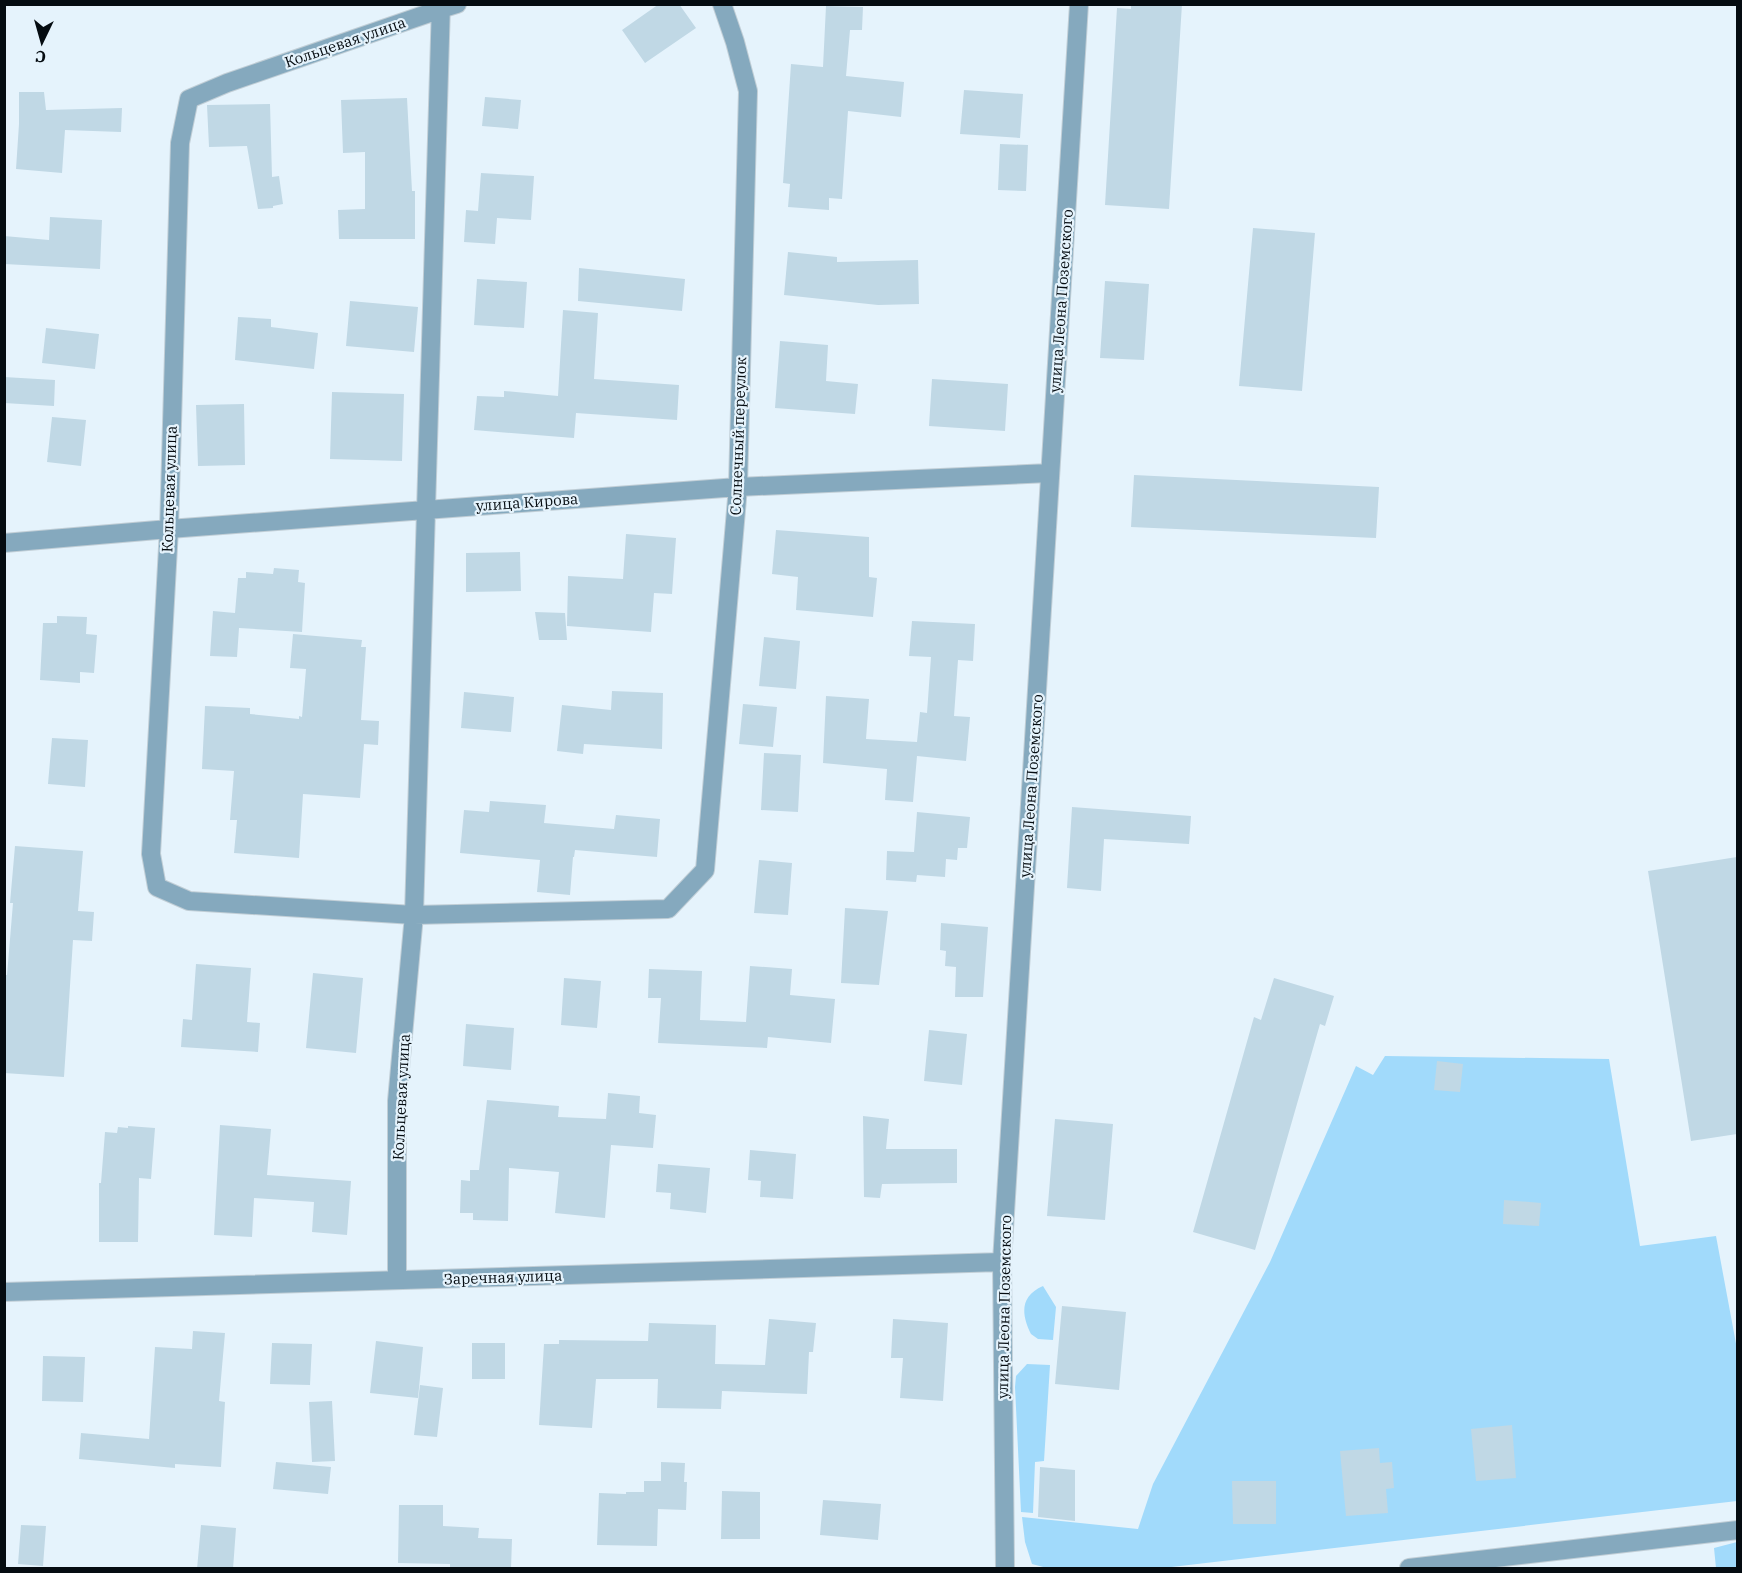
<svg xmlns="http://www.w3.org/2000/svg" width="1742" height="1573" viewBox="0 0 1742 1573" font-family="'IBM Plex Serif',serif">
<rect width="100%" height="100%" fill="#e5f3fc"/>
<!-- green -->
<path fill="#a1dafb" d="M 1385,1056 L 1609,1059 L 1640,1246 L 1716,1236 L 1737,1349 L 1737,1501 L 1163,1568 L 1047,1568 L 1032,1564 L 1025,1542 L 1022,1517 L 1138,1529 L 1153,1484 L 1270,1262 L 1356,1066 L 1373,1075 Z
M 1043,1286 L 1056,1307 L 1053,1340 L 1038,1339 L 1031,1334 C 1021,1314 1020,1296 1043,1286 Z
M 1027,1364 L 1050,1365 L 1044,1461 L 1035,1462 L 1033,1513 L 1021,1512 L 1015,1387 L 1016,1376 Z
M 1737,1542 L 1737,1568 L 1716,1568 L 1714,1548 Z"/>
<!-- building -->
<path fill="#c0d8e5" d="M 659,4 L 679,4 L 696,28 L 645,63 L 622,30 Z
M 1131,4 L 1182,4 L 1169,209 L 1105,205 L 1117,8 L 1131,9 Z
M 826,6 L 863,7 L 862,30 L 850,30 L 846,76 L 904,82 L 901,117 L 848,111 L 842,199 L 829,198 L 829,210 L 788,207 L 790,184 L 783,183 L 791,64 L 823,67 Z
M 964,90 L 1023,94 L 1020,138 L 960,134 Z
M 19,92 L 44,92 L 46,110 L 122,108 L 121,132 L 65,130 L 62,173 L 16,169 L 19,124 Z
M 485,97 L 521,100 L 518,129 L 482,126 Z
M 407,98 L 412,191 L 415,191 L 415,239 L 339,239 L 338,210 L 365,209 L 365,152 L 343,153 L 341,100 Z
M 270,104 L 272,177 L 279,176 L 283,204 L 273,206 L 273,208 L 258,209 L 247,146 L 209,147 L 207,105 Z
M 1000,144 L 1028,145 L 1026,191 L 998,190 Z
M 481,173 L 534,176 L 531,220 L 497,218 L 495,244 L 464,242 L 466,210 L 478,211 Z
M 50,217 L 102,220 L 100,269 L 4,264 L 4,236 L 49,240 Z
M 1253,228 L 1315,233 L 1302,391 L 1239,386 Z
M 788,252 L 837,257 L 837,262 L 918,260 L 919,304 L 878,305 L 784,295 Z
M 579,268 L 685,279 L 682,311 L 578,301 Z
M 477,279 L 527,282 L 524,328 L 474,325 Z
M 1105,281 L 1149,284 L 1144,360 L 1100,358 Z
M 350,301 L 418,307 L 414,352 L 346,346 Z
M 563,310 L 598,313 L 594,379 L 679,385 L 677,420 L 576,413 L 574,438 L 474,430 L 477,396 L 504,397 L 504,391 L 558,396 Z
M 238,317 L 271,319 L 271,327 L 318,333 L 314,369 L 235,360 Z
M 46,328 L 99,334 L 95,369 L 42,363 Z
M 780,341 L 828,345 L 826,381 L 858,384 L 855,414 L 775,408 Z
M 4,377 L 55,380 L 54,406 L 4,403 Z
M 932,379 L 1008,384 L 1005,431 L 929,426 Z
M 332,392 L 404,394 L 402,461 L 330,459 Z
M 244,404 L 245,465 L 198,466 L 196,405 Z
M 52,417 L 86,420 L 81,466 L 47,462 Z
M 1134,475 L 1379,487 L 1376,538 L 1131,527 Z
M 776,530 L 869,537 L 869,577 L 877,578 L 873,617 L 796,610 L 798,577 L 772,574 Z
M 626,534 L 676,538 L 672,594 L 654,593 L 651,632 L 567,626 L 568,576 L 623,579 Z
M 520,552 L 521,591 L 466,592 L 466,553 Z
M 274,568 L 299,570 L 298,582 L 305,583 L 302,632 L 239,628 L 237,657 L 210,656 L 213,611 L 235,613 L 238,578 L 246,578 L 246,572 L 273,574 Z
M 535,612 L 565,613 L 567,640 L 539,640 Z
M 57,616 L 87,617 L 86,634 L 97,635 L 94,673 L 80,672 L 80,683 L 40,680 L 43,623 L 57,623 Z
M 912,621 L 975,624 L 973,661 L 958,660 L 954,716 L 970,717 L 966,761 L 917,756 L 913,802 L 885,800 L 887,769 L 823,763 L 826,696 L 869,699 L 866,739 L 917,742 L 920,712 L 927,713 L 931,657 L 909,656 Z
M 293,634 L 362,640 L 361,647 L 366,647 L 361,720 L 379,721 L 378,745 L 364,744 L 360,798 L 303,794 L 299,858 L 234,853 L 237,820 L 230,820 L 234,771 L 202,769 L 205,706 L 250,708 L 250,714 L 299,719 L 299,716 L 302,717 L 306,669 L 290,668 Z
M 764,637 L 800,641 L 796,689 L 759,686 Z
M 612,691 L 663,693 L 662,749 L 584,744 L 583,754 L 557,751 L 562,705 L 611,710 Z
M 464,692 L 514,697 L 511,732 L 461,728 Z
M 743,704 L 777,707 L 773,747 L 739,744 Z
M 52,738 L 88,740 L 85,787 L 48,784 Z
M 764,753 L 801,755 L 798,812 L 761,810 Z
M 490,801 L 546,805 L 544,823 L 614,829 L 616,815 L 660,819 L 657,857 L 575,850 L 574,857 L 573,857 L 570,895 L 537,892 L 540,860 L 460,853 L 464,810 L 489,812 Z
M 1072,807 L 1191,816 L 1189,844 L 1104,839 L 1101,891 L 1067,888 Z
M 917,812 L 970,817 L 967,848 L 958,848 L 957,860 L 946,859 L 945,877 L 917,875 L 916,882 L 886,880 L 887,851 L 914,852 Z
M 15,846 L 83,851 L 78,911 L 94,912 L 92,941 L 73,940 L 64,1077 L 4,1073 L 4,975 L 7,975 L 13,903 L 10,903 Z
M 1737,857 L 1737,1134 L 1691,1141 L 1648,871 Z
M 759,860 L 792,863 L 788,915 L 754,913 Z
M 845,908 L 888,911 L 879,985 L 841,983 Z
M 941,923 L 988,927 L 983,997 L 955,997 L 956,967 L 945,966 L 946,951 L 940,950 Z
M 196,964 L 251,968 L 247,1022 L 260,1023 L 258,1052 L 181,1047 L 183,1019 L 192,1020 Z
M 750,966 L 792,969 L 790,995 L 835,999 L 831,1043 L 768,1037 L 767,1048 L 658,1043 L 661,998 L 648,998 L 649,969 L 702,971 L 700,1020 L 746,1022 Z
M 313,973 L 363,978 L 356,1053 L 306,1048 Z
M 564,978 L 601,981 L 597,1028 L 561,1025 Z
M 1274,978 L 1334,996 L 1325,1026 L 1320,1024 L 1255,1250 L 1193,1232 L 1254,1017 L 1261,1020 Z
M 466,1024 L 514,1028 L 511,1070 L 463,1066 Z
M 929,1030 L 967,1034 L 962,1085 L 924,1081 Z
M 1437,1061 L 1463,1064 L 1460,1092 L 1434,1090 Z
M 608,1093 L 640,1096 L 639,1113 L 656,1115 L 653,1148 L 611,1145 L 605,1218 L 555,1213 L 559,1172 L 509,1168 L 508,1221 L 473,1220 L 473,1213 L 460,1213 L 461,1180 L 470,1181 L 470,1170 L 479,1170 L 487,1100 L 559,1106 L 558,1117 L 606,1119 Z
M 863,1116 L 889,1119 L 886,1149 L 957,1149 L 957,1183 L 882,1184 L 880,1198 L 864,1197 Z
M 1055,1119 L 1113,1124 L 1105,1220 L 1047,1216 Z
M 220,1125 L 271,1129 L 267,1175 L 351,1181 L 347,1235 L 312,1232 L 314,1202 L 254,1198 L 252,1237 L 214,1235 Z
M 128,1126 L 155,1128 L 151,1179 L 139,1178 L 138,1242 L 99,1242 L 99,1183 L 101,1183 L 105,1132 L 117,1133 L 118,1127 L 128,1128 Z
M 750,1150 L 796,1154 L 793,1199 L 760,1197 L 761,1181 L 748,1180 Z
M 658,1164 L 710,1168 L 706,1213 L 670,1209 L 671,1193 L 656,1192 Z
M 1504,1200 L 1541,1203 L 1539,1226 L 1503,1224 Z
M 1062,1306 L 1126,1312 L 1119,1390 L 1055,1384 Z
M 769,1319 L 816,1323 L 813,1352 L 809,1352 L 807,1394 L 722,1391 L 721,1409 L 657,1408 L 658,1379 L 596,1379 L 592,1428 L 539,1425 L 544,1344 L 559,1344 L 559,1340 L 648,1341 L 649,1323 L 716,1325 L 715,1364 L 765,1365 Z
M 893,1319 L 948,1323 L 943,1401 L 900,1398 L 903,1358 L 891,1358 Z
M 193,1331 L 225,1333 L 219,1401 L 225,1402 L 221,1467 L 175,1464 L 175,1468 L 79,1459 L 81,1433 L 149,1439 L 155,1347 L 192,1349 Z
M 376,1341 L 423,1347 L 418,1398 L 370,1393 Z
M 272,1343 L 312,1344 L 310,1385 L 270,1384 Z
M 472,1343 L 505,1343 L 505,1379 L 472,1379 Z
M 43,1356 L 85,1357 L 83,1402 L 42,1401 Z
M 420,1385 L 443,1388 L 437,1437 L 414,1435 Z
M 332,1401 L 335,1461 L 312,1462 L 309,1402 Z
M 1512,1425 L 1516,1478 L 1476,1481 L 1471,1429 Z
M 1379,1448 L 1380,1463 L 1392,1462 L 1394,1488 L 1386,1489 L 1388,1513 L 1346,1516 L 1340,1451 Z
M 276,1462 L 331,1467 L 328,1494 L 273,1489 Z
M 661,1462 L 685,1463 L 684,1482 L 687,1482 L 686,1510 L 658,1509 L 657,1546 L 597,1545 L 599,1493 L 626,1494 L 626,1492 L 644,1492 L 644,1481 L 661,1481 Z
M 1040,1467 L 1075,1470 L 1075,1521 L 1038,1517 Z
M 1232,1481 L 1276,1481 L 1276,1524 L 1233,1524 Z
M 722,1491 L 760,1492 L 760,1539 L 721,1539 Z
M 823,1500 L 881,1504 L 878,1540 L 820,1535 Z
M 399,1505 L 443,1505 L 443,1526 L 479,1528 L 478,1538 L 512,1539 L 511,1569 L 450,1569 L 450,1564 L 398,1563 Z
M 21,1525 L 46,1526 L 43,1566 L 18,1564 Z
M 201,1525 L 236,1528 L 233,1569 L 197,1569 Z"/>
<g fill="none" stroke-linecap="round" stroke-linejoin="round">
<!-- minor casing -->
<g stroke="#c1ced6" stroke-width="20">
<path id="minor" d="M 457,4 L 441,9 L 227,83 L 189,99 L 180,143 L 169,529 L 151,854 L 157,887 L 189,901 L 414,915 L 668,909 L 705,870 L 738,487 L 748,91 L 735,42 L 722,4
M 4,543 L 169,529 L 738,487 L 1050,473
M 397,1280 L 397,1101 L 414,915 L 441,4
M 4,1292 L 1002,1262
M 1005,1568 L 1002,1262 L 1079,4
M 1409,1568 L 1738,1530"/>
</g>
<!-- minor -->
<use href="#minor" stroke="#85a9be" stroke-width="18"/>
</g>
<g text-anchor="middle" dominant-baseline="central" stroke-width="4.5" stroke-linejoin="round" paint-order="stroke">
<!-- street labels -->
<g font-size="15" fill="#050c11" stroke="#e5f3fc">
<text transform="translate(345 42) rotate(-19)">Кольцевая улица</text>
<text transform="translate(1061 301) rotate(-86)">улица Леона Поземского</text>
<text transform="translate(738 436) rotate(-88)">Солнечный переулок</text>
<text transform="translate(169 489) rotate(-88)">Кольцевая улица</text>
<text transform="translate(527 502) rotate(-4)">улица Кирова</text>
<text transform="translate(1031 786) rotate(-86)">улица Леона Поземского</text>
<text transform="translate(401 1097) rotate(-87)">Кольцевая улица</text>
<text transform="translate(503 1277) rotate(-2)">Заречная улица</text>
<text transform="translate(1004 1307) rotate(-89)">улица Леона Поземского</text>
</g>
</g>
<!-- border -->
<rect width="1742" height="1573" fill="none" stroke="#050c11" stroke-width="12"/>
<!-- north arrow -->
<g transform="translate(42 42) rotate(185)" stroke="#e5f3fc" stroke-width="4.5" paint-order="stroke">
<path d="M0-4.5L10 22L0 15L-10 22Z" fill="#050c11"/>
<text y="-9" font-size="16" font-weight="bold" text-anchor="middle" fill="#050c11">С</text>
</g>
</svg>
